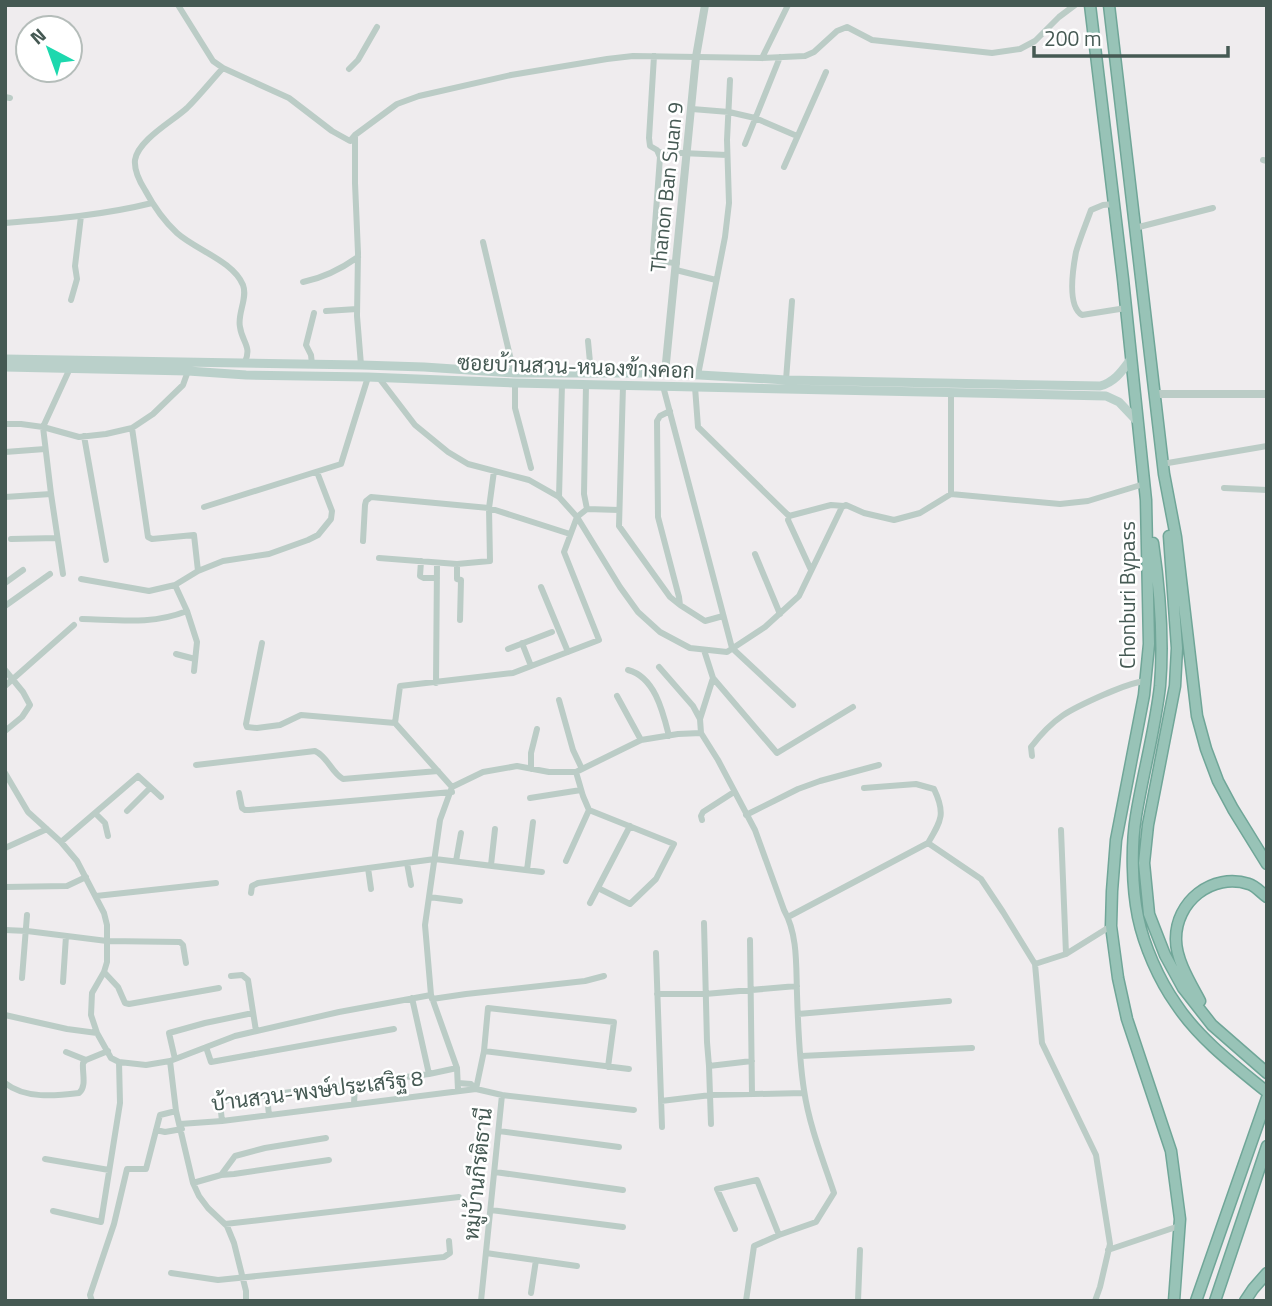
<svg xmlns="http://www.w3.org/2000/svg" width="1272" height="1306" viewBox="0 0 1272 1306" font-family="'Titillium Web',Sarabun,sans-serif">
<rect width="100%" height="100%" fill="#efecee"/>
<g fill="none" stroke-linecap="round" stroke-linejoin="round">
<!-- trunk casing -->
<g stroke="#70a698" stroke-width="13">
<path id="trunk" d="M 1090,5 L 1123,279 L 1146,500 L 1149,644 L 1144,695 L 1116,840 L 1112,891 L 1111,926 L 1118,978 L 1127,1019 L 1171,1151 L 1180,1219 L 1174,1301
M 1109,5 L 1164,474 L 1176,537 L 1197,716 L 1206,749 L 1218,781 L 1233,809 L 1267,864
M 1169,536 L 1177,648 L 1175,686 L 1148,825 L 1144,863 L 1149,914 L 1165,955 L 1183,988 L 1212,1025 L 1267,1073
M 1153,543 C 1160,591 1164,638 1160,686 C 1155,730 1143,773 1136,816 C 1131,846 1132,887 1138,917 C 1144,946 1159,980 1176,1004 C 1199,1039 1235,1066 1267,1092
M 1200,1001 C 1191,984 1176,960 1176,940 C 1175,902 1212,872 1249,884 C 1256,886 1261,893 1267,897
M 1196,1301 L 1267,1098
M 1215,1301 L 1267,1146
M 1245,1301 L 1253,1289 L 1267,1273"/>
</g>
<!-- minor -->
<path stroke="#bbccc6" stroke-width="6" d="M 178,5 L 213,61 L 223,68 L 289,98 L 332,131 L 350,141 L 355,135
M 654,56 L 649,138 L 650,146 L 657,150 L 660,157 L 653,252 C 656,263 666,262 677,263
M 762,58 L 788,5
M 223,68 C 211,81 200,95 187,108 C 173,121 138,140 135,160 C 134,170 140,182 145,190 C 153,205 164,221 177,233 C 196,250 233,261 243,285 C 248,298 237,314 240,327 C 242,342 252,346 245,362
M 349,69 L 358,60 L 377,27
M 5,97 L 10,98
M 692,109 L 729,112 L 755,118 L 797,136
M 745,144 L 780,57
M 658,152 L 727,155
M 1263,160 L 1267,161
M 784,167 L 826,72
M 1114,204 L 1103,205 L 1091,210 C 1086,224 1080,238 1076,252 C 1073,268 1067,306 1082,315 L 1126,308
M 5,223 C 55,219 104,215 152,203
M 1135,228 L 1213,208
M 483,242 L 514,373
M 676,270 L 716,280
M 303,282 C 323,278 341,269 358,257
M 71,300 L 77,279 L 75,266 L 81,216
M 326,311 L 357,309
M 588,341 L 591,373
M 312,364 L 311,355 L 306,345 L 314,313
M 361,365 L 357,316 L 358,253 L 355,183 L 355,135 L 397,104 L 419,96 L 511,75 L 607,59 L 633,56 L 762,58 L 805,56 L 814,52 L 837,31 L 847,27 L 872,40 L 992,53 L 1020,49 L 1035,41 L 1059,17 L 1075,5
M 698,375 L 725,237 L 729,203 L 727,140 L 730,80
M 379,378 L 415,425 L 448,452 L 468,464 L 529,480 L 559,497 L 577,517 L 620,587 L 638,612 L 660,632 L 690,648 L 727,652 L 765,627 L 799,596 L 842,507 L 846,505 L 864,513 L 894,520 L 920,513 L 951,494 L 1060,504 L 1088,501 L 1144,484
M 786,380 L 792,301
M 515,383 L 515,408 L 531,468
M 623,386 L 619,526 L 670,597 L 680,605
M 663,386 L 732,648
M 695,387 L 698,427 L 789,516
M 951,392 L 951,494
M 670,411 L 660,416 L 657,421 L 658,517 L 679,597 L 680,605 L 705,621 L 723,616
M 5,424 L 21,424 L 43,427 L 79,437 L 106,434 L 132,428 L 153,414 L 183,385 L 188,371
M 84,436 L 106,560
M 5,452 L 45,449
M 1162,464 L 1267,446
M 1224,488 L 1267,490
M 5,497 L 51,494
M 559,497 L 562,384
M 204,507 L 341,464 L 368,377
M 587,509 L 619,510
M 789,516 L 788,520 L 811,570
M 789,516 L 831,505 L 844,506
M 11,539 L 57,538
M 363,541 L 365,505 L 366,501 L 371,497 L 489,508 L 570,534
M 755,554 L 780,614
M 379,558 L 457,564 L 490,561 L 489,508 L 494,471
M 421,561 L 420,576 L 424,578 L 437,578
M 457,564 L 457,579 L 461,580 L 460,620
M 198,571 L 223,561 L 269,554 L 308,540 L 318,535 L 331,519 L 332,511 L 317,472
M 63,574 L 51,494 L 43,427 L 71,366
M 81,579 L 149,591 L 175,585 L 198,571 L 194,535 L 152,539 L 148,537 L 132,428
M 5,583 L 23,570
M 175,585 L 187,611 L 197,642 L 194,671
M 541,587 L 568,652
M 5,606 L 50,574
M 82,619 C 119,620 152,625 187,611
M 262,643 L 246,724 L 247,727 L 257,728 L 280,725 L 301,715 L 395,723
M 522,643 L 531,666
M 732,648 L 793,705
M 508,649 L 552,632
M 704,650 L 713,678 L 700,719 L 701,733 L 718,760 L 755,830 L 784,910 C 798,935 796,966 797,994 C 798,1026 799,1058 804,1090 C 809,1125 823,1160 834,1193 L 816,1222 L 779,1235 L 754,1246 L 746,1301
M 176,654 L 195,659
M 659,667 L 693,706 L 700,719
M 5,670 L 23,692 L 30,705 L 22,717 L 5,731
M 628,670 C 655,677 663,712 669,736
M 713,678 L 777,753 L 853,707
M 436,683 L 437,563
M 5,686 L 74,625
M 617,696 L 641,740
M 559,700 L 573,750 L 582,769
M 1032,756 L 1031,747 C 1054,717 1069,710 1103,695 C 1118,689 1129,683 1145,681
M 196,765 L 315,751 C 328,757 331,772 343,779 L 438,771
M 531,769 L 531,753 L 537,729
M 576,772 L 583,796 L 589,810 L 674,844 L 656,879 L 630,904 L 598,888
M 5,773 L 28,812 L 61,842 L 77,861 L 104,913 L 107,925 L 107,962 L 104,972 L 92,993 L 91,1015 L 97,1033 L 111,1058 L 119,1062 L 146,1065 L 170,1061 L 176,1111 L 193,1183 L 199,1196 L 208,1208 L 227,1226 L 234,1243 L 246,1291 L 246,1301
M 452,787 L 395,723 L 400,686 L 513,673 L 599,640 L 564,552 L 577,517 L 587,509 L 584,494 L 586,385
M 864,788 L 916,784 L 934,789 C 946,814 941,821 928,843
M 239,793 L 242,808 L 245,810 L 249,810 L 452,792
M 530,798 L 581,790
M 127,811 L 150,788
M 95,813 L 105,823 L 108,836
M 746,815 L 798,789 L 820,781 L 879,765
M 702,820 L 701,816 L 703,812 L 734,792
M 1061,830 L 1066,954
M 61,842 L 138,776 L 161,797
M 928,843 L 981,879 L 1003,912 L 1035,964 L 1042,1043 L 1096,1155 L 1110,1244 L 1100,1287 L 1095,1301
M 5,848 L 47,829
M 456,861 L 461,833
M 566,861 L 589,810
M 407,863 L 411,885
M 491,865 L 495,829
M 368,868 L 371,889
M 527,870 L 533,822
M 5,887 L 67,886 L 86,877
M 251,893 L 252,886 L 258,883 L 435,859 L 542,872
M 96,896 L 216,883
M 429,897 L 460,901
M 590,903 L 630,826
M 788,917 L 928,843
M 704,923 L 707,1042 L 709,1066 L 711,1124
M 5,930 L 27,931 L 107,941 L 180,942 L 183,945 L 186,963
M 750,940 L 752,1094
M 656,953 L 662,1127
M 1035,964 L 1066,954 L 1111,926
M 104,972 L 118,987 L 125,1003 L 129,1004 L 219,988
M 231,976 L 242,975 L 248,980 L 256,1031
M 22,978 L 27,915
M 63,982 L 66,936
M 657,994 L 705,994 L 797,986
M 412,998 L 429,1074 L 457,1068
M 432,999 L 466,994 L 585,981 L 604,976
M 798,1014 L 949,1001
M 5,1015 L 67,1029 L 97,1033
M 206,1047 L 211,1062 L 394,1029
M 484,1051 L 629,1069
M 66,1052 L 86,1060
M 801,1056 L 972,1048
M 175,1059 L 169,1033 L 205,1023 L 253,1013
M 170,1061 L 235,1036 L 339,1012 L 431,995
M 709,1066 L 752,1061
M 5,1083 C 25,1099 55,1096 79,1093 C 87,1086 82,1073 83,1063 L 86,1060 L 108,1051
M 458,1083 L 471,1084 L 476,1089
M 476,1089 L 484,1051 L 488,1008 L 614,1022 L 608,1067
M 458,1090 L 457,1068 L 431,995 L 425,925 L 440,820 L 452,787 L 483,772 L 517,766 L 549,772 L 576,772 L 641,740 L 678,734 L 701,733
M 267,1096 L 269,1115
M 661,1101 L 711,1095 L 804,1093
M 354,1104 L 355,1084
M 222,1121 L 220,1103 L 222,1101 L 429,1074
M 180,1124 L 222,1121 L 476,1089 L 502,1095 L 634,1110
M 156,1130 L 165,1132 L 182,1129
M 499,1131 L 619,1147
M 45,1159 L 109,1170
M 495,1172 L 623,1190
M 221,1175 L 235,1156 L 265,1148 L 326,1138
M 193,1183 L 221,1175 L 234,1174 L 329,1160
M 491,1210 L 623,1227
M 53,1211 L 101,1222 L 120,1103 L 119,1062
M 225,1224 L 459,1197
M 735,1229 L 717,1189 L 757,1180 L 779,1235
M 1108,1250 L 1179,1226
M 486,1253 L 577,1266
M 171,1273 L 218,1280 L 444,1257 L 450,1253 L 449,1241
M 531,1293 L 536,1260
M 92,1301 L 90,1295 L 114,1224 L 127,1169 L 146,1169 L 160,1115 L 176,1111
M 481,1301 L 502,1095
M 858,1301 L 860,1250"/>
<!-- tertiary -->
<path stroke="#bbccc6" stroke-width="8" d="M 665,373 L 696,57 L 705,5
M 1154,394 L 1267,394"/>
<!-- secondary -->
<path stroke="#bad0ca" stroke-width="9" d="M 5,359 L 361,365 L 424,367 L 514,373 L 665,373 L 786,380 L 1100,386 C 1115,382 1122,371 1131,359
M 5,367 L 188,371 L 246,375 L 368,377 L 515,383 L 1106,396 L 1119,402 L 1137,421"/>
<!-- trunk -->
<use href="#trunk" stroke="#98c3b7" stroke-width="10"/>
</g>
<g text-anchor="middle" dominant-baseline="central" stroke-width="5" stroke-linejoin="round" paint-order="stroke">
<!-- street labels -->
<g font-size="21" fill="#455953" stroke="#fff">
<text transform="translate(666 187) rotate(-84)">Thanon Ban Suan 9</text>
<text transform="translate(576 366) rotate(2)">ซอยบ้านสวน-หนองข้างคอก</text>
<text transform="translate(1127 595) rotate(-90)">Chonburi Bypass</text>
<text transform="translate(317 1090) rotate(-7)">บ้านสวน-พงษ์ประเสริฐ 8</text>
<text transform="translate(477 1174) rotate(-84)">หมู่บ้านกีรติธานี</text>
</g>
</g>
<!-- border -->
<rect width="1272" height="1306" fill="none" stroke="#455953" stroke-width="14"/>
<!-- north arrow -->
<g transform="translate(49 49) rotate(319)"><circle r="33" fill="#ffffff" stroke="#b5bdba" stroke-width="2"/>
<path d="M0-5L12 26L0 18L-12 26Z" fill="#1dd8ae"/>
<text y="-10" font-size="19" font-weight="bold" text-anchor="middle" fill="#455953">N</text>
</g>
<!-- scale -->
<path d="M1034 46v10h194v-10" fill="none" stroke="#455953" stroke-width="3.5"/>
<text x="1044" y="46" font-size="21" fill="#455953" stroke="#ffffff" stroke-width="5" paint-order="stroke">200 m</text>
</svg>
